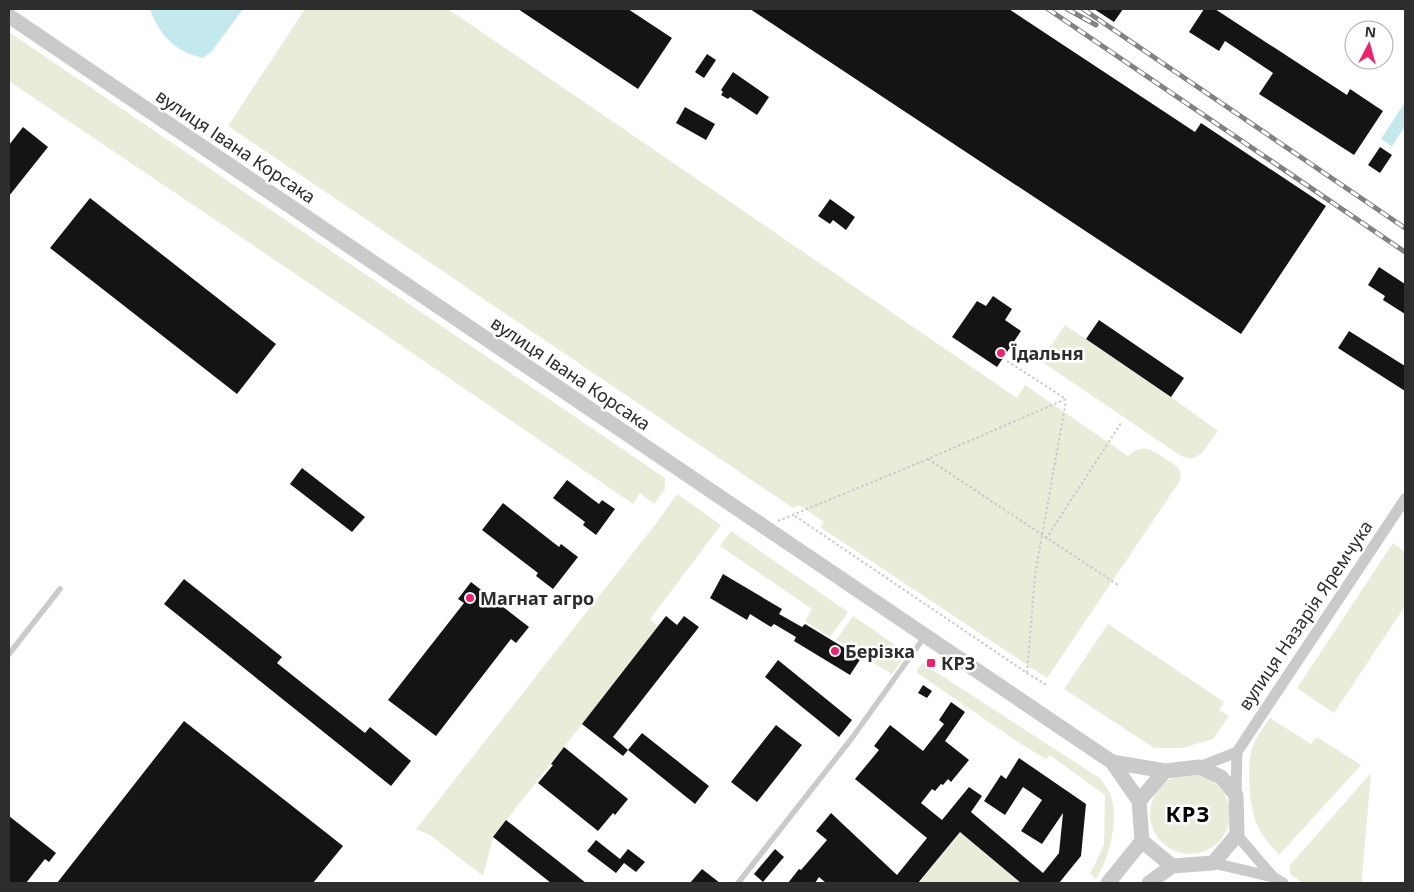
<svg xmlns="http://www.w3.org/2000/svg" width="1414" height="892" viewBox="0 0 1414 892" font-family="'Noto Sans',sans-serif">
<rect width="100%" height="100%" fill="#fff"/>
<!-- green -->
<path fill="#e8ecd8" d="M 305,9 L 448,9 L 1017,398 L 1025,385 L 1128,456 C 1144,442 1152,450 1167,460 C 1172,463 1179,466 1180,473 C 1182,479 1178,484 1175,488 L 1047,678 L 820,527 L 824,522 L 799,505 L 793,508 L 228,126 Z
M 9,32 L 665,478 L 665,489 L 654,504 L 640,493 L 633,504 L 364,320 L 9,81 Z
M 1065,325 L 1171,397 L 1218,431 L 1201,454 L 1191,459 L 1181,456 L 1041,361 Z
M 677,494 L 721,525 L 650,619 L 658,626 L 582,724 L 493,837 L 483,876 L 430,835 L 416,829 L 658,521 Z
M 731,531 L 848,612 L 830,637 L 805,621 L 812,609 L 720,546 Z
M 1393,543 L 1405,552 L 1405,606 L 1334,713 L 1297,688 Z
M 853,616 L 907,653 L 892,674 L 836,640 Z
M 1108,624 L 1224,702 L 1219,710 L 1229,716 L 1213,739 L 1182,748 L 1154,748 L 1064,689 Z
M 922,663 L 1101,779 C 1105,785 1109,791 1111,796 C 1119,819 1109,860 1096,879 L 1090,874 L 1104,845 L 1105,795 L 1050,755 L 1046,759 L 1021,744 L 916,672 Z
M 1270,718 L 1311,744 L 1317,737 L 1361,765 L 1279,855 C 1274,848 1267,842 1262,834 C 1249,817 1246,769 1252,748 C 1255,738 1264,727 1270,718 Z
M 1371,773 L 1362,877 L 1363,883 L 1303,883 L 1290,874 L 1290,865 Z
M1150 814a40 40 0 1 1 80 0a40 40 0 1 1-80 0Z
M 960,832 L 1021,883 L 919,883 Z"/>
<!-- water -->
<path fill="#c3e9ed" d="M 150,9 L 243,9 L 212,51 L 203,58 C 174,51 160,36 150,9 Z
M 1405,102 L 1405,126 L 1392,146 L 1381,139 Z"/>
<!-- building -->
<path fill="#141414" d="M 518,9 L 628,9 L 672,38 L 638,89 Z
M 750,9 L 1009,9 L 1195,132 L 1201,123 L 1326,206 L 1241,334 Z
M 1094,9 L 1123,9 L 1114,22 Z
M 1204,9 L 1215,9 L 1347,95 L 1350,89 L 1383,111 L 1354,155 L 1259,94 L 1273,73 L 1225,41 L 1219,51 L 1189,32 Z
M 707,54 L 716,60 L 704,78 L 695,72 Z
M 733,72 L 769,97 L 757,115 L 730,97 L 728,99 L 721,95 L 723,92 L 721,90 Z
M 685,107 L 715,124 L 706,140 L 676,123 Z
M 23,127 L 48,147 L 9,196 L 9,145 Z
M 1380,147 L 1392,155 L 1380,173 L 1368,165 Z
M 90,198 L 276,344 L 237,394 L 50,248 Z
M 830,199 L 855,217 L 846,230 L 833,220 L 830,224 L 818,216 Z
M 1379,267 L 1405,284 L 1405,314 L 1383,300 L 1385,296 L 1368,285 Z
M 993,296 L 1012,309 L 1005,320 L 1021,331 L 997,367 L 952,337 L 977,301 L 986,306 Z
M 1099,320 L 1184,378 L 1171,397 L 1086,339 Z
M 1349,331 L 1405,366 L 1405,391 L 1338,348 Z
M 302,468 L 365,517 L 352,532 L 290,484 Z
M 567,480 L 599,504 L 602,500 L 615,509 L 596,535 L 583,525 L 585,522 L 553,498 Z
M 503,503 L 559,547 L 561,544 L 578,557 L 553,589 L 536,576 L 538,573 L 482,530 Z
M 723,574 L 782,609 L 779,614 L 802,627 L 805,624 L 861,658 L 850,675 L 794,641 L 796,637 L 774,624 L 771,627 L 750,614 L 747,620 L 710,598 Z
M 184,579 L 282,657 L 277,663 L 365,733 L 370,727 L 411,761 L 391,786 L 164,604 Z
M 471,582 L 529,627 L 516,643 L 511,639 L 436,736 L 388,700 L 464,603 L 458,599 Z
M 666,616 L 677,625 L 684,616 L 699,627 L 613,737 L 628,750 L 623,756 L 582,724 Z
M 778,660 L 852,720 L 839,737 L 765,677 Z
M 923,685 L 932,691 L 927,698 L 918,693 Z
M 951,702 L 965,712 L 945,741 L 969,760 L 951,782 L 948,779 L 943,785 L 941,784 L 935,791 L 932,789 L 921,803 L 942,820 L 969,787 L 982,796 L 971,812 L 1043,873 L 1059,853 L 1063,813 L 1042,844 L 1021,831 L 1042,800 L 1023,787 L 1005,815 L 984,801 L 1001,775 L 1006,779 L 1019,758 L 1086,804 L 1081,856 L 1059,883 L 1021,883 L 960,832 L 918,883 L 826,883 L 819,877 L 815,883 L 788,883 L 799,869 L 801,870 L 827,840 L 816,831 L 831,813 L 897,875 L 927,838 L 855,779 L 879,750 L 874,746 L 890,725 L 923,751 L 944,724 L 939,720 Z
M 184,721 L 343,846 L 313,883 L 57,883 Z
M 776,725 L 802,745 L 757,802 L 731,782 Z
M 642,733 L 709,786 L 695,804 L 628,750 Z
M 564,747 L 628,799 L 615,815 L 613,813 L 598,831 L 538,783 L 553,765 L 551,764 Z
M 9,816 L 56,853 L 49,862 L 45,859 L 26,883 L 9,883 Z
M 506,820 L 586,883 L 551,883 L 493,837 Z
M 596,840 L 620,859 L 628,849 L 645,862 L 636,872 L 624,863 L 616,873 L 587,851 Z
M 775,849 L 784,857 L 763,882 L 754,874 Z
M 702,869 L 720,883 L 690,883 Z"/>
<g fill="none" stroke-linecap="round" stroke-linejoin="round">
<!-- path -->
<path stroke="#cacaca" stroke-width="2" stroke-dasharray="2.5 2.5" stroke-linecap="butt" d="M 1007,361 L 1066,399
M 928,459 L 1118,585
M 795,516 L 1027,673 L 1048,686
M 778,521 L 928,459 L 1066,399
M 1046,539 L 1121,423
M 1027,673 L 1035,575 L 1066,401"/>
<!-- service -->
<path stroke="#cacaca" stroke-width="5.5" d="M 9,654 L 60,589
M 738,883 L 852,738 L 925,636"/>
<!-- minor -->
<path stroke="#cacaca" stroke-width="11" d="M 1199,767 L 1237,752
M 1236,795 L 1237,752 L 1405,499
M 1237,835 L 1273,877 L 1283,883
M 1213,863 L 1273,877"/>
<!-- tertiary -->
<path stroke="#cacaca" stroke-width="15" d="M 9,16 L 1112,762 L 1139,801
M 1112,762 L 1165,771
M 1199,767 L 1221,777 L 1236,795 L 1237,835 L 1213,863 L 1172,866 L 1142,841 L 1139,801 L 1165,771 Z
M 1108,883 L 1142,841
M 1149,883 L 1172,866"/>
<!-- rail casing -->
<g stroke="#828282" stroke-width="5">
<path id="rail" d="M 1048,9 L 1405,252
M 1067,9 L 1096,25
M 1083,9 L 1405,228"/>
</g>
<!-- rail -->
<use href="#rail" stroke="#fff" stroke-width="3" stroke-dasharray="9" stroke-linecap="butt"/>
</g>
<!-- markers -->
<g fill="#f2206d" stroke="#fff" stroke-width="2">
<circle cx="1001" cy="353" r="5"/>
<circle cx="470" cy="598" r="5"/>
<circle cx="835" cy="651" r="5"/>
<rect x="926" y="658" width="10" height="10" rx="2.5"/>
</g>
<g text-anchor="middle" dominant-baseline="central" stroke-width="5" stroke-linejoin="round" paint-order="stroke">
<!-- street labels -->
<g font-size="18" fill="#2d2d2d" stroke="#fff">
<text transform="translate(236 146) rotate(34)">вулиця Івана Корсака</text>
<text transform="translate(571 373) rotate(34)">вулиця Івана Корсака</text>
<text transform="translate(1305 615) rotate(-56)">вулиця Назарія Яремчука</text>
</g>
<!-- poi labels -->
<g font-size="18" font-weight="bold" fill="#2d2d2d" stroke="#fff" text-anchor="start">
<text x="1011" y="353">Їдальня</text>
<text x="480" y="598">Магнат агро</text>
<text x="845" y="651">Берізка</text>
<text x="941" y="663">КРЗ</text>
</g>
<!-- district labels -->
<g font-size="22" font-weight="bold" letter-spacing="1" fill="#000" stroke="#fff">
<text x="1188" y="813">КРЗ</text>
</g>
</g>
<!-- border -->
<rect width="1414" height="892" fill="none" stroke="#2d2d2d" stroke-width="20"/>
<!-- north arrow -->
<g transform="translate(1369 45) rotate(6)"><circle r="24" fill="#ffffff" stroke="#ababab"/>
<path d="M0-4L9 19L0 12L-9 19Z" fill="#f2206d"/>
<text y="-8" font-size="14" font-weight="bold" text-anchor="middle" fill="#2d2d2d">N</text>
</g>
</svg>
